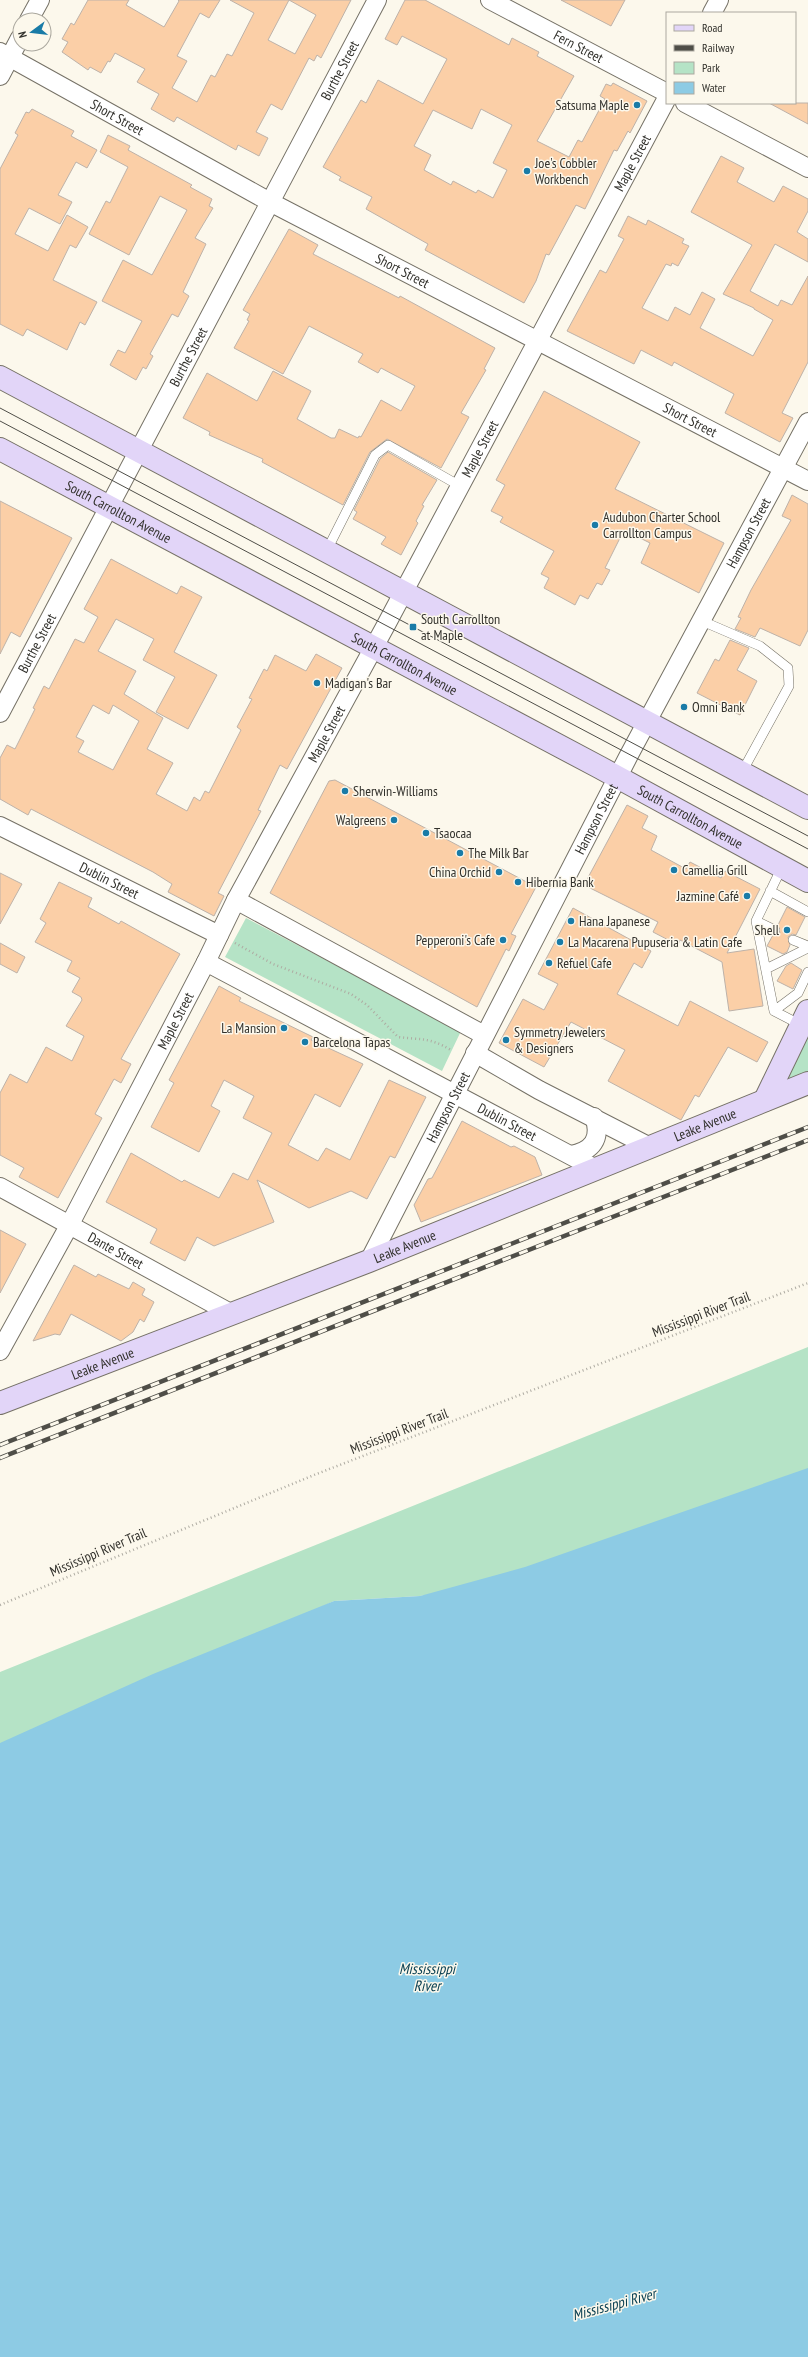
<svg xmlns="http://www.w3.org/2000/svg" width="808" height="2357" viewBox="0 0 808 2357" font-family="'PT Sans Narrow',sans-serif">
<rect width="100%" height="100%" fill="#fcf8ec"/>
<!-- green -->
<path fill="#b5e3c6" d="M 246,918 L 461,1031 L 442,1071 L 225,957 Z
M 808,1026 L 808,1074 L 785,1081 Z
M 808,1347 L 808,1479 L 525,1579 L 420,1596 L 334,1601 L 0,1759 L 0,1672 Z"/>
<!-- water -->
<path fill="#8dcbe4" d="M 808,1468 L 808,2357 L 0,2357 L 0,1743 L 153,1674 L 334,1601 L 420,1596 L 525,1567 Z"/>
<!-- building -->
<path fill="#fbcfa7" stroke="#bdb2a9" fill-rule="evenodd" d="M 88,0 L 129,0 L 126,5 L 164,27 L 179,1 L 178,0 L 220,0 L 209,18 L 200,13 L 177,56 L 187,61 L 172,88 L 197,102 L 211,75 L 215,77 L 227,54 L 232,56 L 254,13 L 230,0 L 289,0 L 268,40 L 295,54 L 316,15 L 289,0 L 351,0 L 321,58 L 317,55 L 314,61 L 309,58 L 282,110 L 271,104 L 256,132 L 268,138 L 259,156 L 238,145 L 236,150 L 177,117 L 174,122 L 151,109 L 159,94 L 137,82 L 145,69 L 115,53 L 110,62 L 108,61 L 101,73 L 90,67 L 88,70 L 62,52 L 68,42 L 62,39 L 71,23 L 74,25 Z
M 405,0 L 425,0 L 509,45 L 512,38 L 539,52 L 537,56 L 574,76 L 537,141 L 569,157 L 578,140 L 582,142 L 605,99 L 600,96 L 606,84 L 611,86 L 613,83 L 647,101 L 630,133 L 628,131 L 617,151 L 614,150 L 585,209 L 576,205 L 549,255 L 546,254 L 536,281 L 524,303 L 425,250 L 428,244 L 366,209 L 372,197 L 339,180 L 341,177 L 323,167 L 361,100 L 366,103 L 378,80 L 423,104 L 447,59 L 402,36 L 397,45 L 385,39 ZM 481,109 L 512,125 L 493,163 L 507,170 L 493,198 L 478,190 L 476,193 L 453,181 L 451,185 L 424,170 L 431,155 L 414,146 L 433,110 L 472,129 Z
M 561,0 L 625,0 L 611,26 Z
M 769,103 L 808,103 L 808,124 Z
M 32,109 L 74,131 L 71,136 L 97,150 L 87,168 L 76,162 L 58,195 L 72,202 L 60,224 L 29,208 L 15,234 L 48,251 L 67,215 L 88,227 L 76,248 L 70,245 L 53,280 L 97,302 L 85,325 L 80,322 L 67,350 L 27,329 L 23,336 L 0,324 L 0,169 L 18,135 L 15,133 L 26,112 L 29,113 Z
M 108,135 L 130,146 L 128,150 L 192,185 L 190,187 L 212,199 L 209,206 L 213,208 L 195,238 L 206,244 L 183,292 L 189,296 L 178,317 L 172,314 L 150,354 L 153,356 L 146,369 L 143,367 L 136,380 L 110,365 L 118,350 L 125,353 L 142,321 L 102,301 L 123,260 L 152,275 L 187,210 L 160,196 L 129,255 L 89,234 L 106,201 L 110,203 L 128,167 L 100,152 Z
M 721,156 L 744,168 L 737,182 L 774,202 L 783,186 L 808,199 L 808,211 L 797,232 L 808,239 L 808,262 L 775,244 L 750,291 L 778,306 L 781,300 L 792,305 L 808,276 L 808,362 L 782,413 L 793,418 L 780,442 L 725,413 L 734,394 L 674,362 L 672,366 L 641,350 L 634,364 L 567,331 L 600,270 L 606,273 L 624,239 L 618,236 L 628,216 L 646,225 L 648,220 L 684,239 L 682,243 L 689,246 L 678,266 L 672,263 L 671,266 L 666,264 L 642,308 L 668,321 L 675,307 L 690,315 L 702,292 L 715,299 L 700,328 L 753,356 L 773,320 L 754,309 L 754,308 L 723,294 L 752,245 L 691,212 Z
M 289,229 L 318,245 L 313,254 L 399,298 L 400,296 L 495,348 L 484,369 L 486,370 L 461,413 L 469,417 L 441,468 L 387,439 L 370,452 L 343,505 L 262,462 L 263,459 L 209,435 L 210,432 L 183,418 L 207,373 L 257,401 L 273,371 L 311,391 L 297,419 L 331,438 L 335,438 L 339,429 L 358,438 L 359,436 L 361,437 L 381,400 L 401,411 L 415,386 L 381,368 L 378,373 L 358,362 L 363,354 L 309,326 L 283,374 L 234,348 L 249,321 L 247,320 L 250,314 L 243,310 Z
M 544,391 L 640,442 L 615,489 L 724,543 L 699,593 L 641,563 L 650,543 L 624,530 L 605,568 L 610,570 L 602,585 L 597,583 L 588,599 L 580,595 L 575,605 L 544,588 L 549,578 L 541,574 L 554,551 L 500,522 L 503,517 L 491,511 L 505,485 L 496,480 Z
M 388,452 L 437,480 L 422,505 L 424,506 L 416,521 L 418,523 L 401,555 L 381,544 L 386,537 L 353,519 L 357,512 L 354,510 L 380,459 Z
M 792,495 L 808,504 L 808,630 L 800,646 L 760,628 L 755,637 L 735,629 L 741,618 L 738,617 L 751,590 L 791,520 L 782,516 Z
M 0,501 L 72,538 L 20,637 L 11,632 L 0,654 Z
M 111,559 L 177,594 L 181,586 L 202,597 L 174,652 L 217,675 L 188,729 L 156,712 L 175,677 L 143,660 L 154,639 L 116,619 L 98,651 L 136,671 L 124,694 L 163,718 L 147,749 L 173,763 L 156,794 L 187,811 L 194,797 L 200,801 L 205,791 L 209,793 L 241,730 L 237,727 L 252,699 L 249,698 L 264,669 L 267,671 L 275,655 L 306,671 L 316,654 L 342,668 L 287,769 L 280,765 L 258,810 L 261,811 L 218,893 L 224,896 L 214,916 L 168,892 L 172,884 L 153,872 L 31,809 L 28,815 L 0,799 L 0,758 L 7,745 L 15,749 L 35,709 L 33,708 L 44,686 L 49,689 L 75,639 L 84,643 L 98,617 L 84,609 ZM 93,705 L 109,714 L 113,705 L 139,721 L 113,770 L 78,752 L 84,741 L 76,737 Z
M 730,640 L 749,648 L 737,670 L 757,681 L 740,715 L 697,693 L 715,659 L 719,661 Z
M 335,780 L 536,887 L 512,932 L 511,934 L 516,936 L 509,951 L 506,949 L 477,1007 L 270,893 L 329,781 Z
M 627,805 L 648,816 L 642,828 L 657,836 L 651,850 L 686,869 L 690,862 L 721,878 L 725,871 L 760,889 L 727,953 L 754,949 L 763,1006 L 729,1011 L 722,962 L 680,940 L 678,945 L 653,932 L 658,922 L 584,885 Z
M 0,873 L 22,884 L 0,924 Z
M 59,882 L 92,898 L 88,907 L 119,924 L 121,921 L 180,954 L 121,1059 L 131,1064 L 121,1083 L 114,1079 L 95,1114 L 102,1118 L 58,1198 L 19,1177 L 24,1168 L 0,1155 L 0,1093 L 10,1074 L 27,1083 L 46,1047 L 72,1061 L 84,1036 L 66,1026 L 82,1000 L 81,997 L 72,992 L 80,978 L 67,971 L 72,961 L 35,942 L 46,923 L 40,919 Z
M 787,907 L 805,917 L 796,935 L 792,934 L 788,937 L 790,945 L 787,952 L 783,954 L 767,946 L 773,935 L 780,933 L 778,925 Z
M 573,908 L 651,951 L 642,968 L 634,963 L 617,994 L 678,1026 L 690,1001 L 768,1042 L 757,1062 L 728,1047 L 699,1097 L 695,1095 L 681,1120 L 608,1081 L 625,1050 L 571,1022 L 544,1067 L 499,1043 L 523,999 L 544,1010 L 558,984 L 538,974 Z
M 0,943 L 25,957 L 17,973 L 0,964 Z
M 791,963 L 802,970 L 793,989 L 777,981 L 786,966 Z
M 219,986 L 241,998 L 239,1001 L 313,1037 L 311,1040 L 363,1064 L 340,1107 L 315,1094 L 288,1145 L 318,1161 L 326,1148 L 350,1160 L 389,1080 L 426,1097 L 395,1158 L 390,1156 L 367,1199 L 351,1191 L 309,1208 L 257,1180 L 274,1222 L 214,1246 L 197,1237 L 185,1261 L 150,1243 L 157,1229 L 106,1202 L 131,1153 L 182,1182 L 184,1180 L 219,1198 L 233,1173 L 248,1180 L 272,1133 L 243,1118 L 254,1096 L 224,1080 L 211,1106 L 220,1111 L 199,1152 L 151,1127 L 174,1083 L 169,1080 Z
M 462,1121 L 511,1147 L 514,1146 L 535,1157 L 542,1175 L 421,1222 L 414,1205 L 428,1179 L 432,1178 Z
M 0,1230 L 26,1244 L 0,1293 Z
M 74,1265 L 96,1277 L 98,1274 L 129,1289 L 133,1282 L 145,1289 L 142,1295 L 154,1302 L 144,1322 L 140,1319 L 133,1332 L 121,1341 L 71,1314 L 60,1335 L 55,1334 L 33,1341 Z"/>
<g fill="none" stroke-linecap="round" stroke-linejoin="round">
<!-- lane casing -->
<g stroke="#757166" stroke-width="10">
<path id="lane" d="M 327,550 L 375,455 L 388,445 L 460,486
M 702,621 L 760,646 L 788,668 L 789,686 L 742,772
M 782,867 L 756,921 L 774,1011 L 801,1025
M 770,891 L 808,912
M 756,921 L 775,930
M 793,940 L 808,946
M 766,969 L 808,948
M 774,1011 L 798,993 L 808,972"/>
</g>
<!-- street casing -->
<g stroke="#757166" stroke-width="20">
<g id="street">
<path id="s1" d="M 490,0 L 667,93"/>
<path d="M 712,13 L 719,0"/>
<path d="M 29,20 L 40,0"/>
<path id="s2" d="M 0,52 L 270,202 L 808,481"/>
<path d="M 0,76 L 20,38"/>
<path d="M 685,103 L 808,168"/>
<path id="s3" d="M 0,713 L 377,0"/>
<path id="s4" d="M 0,826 L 219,935"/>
<path d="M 236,900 L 484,1035"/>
<path id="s5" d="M 206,962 L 596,1169"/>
<path d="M 475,1053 L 539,1090 L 650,1147"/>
<path d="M 571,1155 C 592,1151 602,1139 594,1117"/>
<path id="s6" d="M 0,1187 L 232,1314"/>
<path id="s7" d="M 369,1261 L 629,755 L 808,422"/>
<path id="s8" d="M 0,1351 L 70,1224 L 206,962 L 236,900 L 386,625 L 667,98"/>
</g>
</g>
<!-- secondary casing -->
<g stroke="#757166" stroke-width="24">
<g id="secondary">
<path d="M 0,377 L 808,808"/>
<path id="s9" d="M 0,449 L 599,767 L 808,881"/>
<path d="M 765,1100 L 808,1011"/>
<path id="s10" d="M 0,1403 L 369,1261 L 808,1083"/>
</g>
</g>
<!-- path -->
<path stroke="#aeaba2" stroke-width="2.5" stroke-dasharray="1 3" stroke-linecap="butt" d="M 235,943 L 273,964 L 351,994 L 367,1005 L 398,1037 C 421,1040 429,1037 451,1050
M 0,1605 L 314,1475 L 808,1283"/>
<!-- lane -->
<use href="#lane" stroke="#fff" stroke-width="9"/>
<!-- street -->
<use href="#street" stroke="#fff" stroke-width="18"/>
<!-- secondary -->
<use href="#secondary" stroke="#e2d5f8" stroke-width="22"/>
<!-- tram -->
<path stroke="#4f4e48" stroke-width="1" d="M 0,408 L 808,836
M 0,421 L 808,849"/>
<!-- rail casing -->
<g stroke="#4f4e48" stroke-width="4.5">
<path id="rail" d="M 0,1445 L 808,1127
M 0,1458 L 808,1140"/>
</g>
<!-- rail -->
<use href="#rail" stroke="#fcf8ec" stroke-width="3" stroke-dasharray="9" stroke-linecap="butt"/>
</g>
<!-- markers -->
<g fill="#197ba7" stroke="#fcf8ec" stroke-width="1.5">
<circle cx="637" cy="105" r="4"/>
<circle cx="527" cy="171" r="4"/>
<circle cx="595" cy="525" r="4"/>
<rect x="409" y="623" width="8" height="8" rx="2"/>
<circle cx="317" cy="683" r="4"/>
<circle cx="684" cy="707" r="4"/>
<circle cx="345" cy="791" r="4"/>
<circle cx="394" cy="820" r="4"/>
<circle cx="426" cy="833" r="4"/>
<circle cx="460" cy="853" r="4"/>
<circle cx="674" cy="870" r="4"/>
<circle cx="499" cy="872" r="4"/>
<circle cx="518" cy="882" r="4"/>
<circle cx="747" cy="896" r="4"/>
<circle cx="571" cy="921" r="4"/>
<circle cx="787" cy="930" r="4"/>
<circle cx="503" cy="940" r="4"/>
<circle cx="560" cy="942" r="4"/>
<circle cx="549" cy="963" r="4"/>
<circle cx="284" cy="1028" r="4"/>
<circle cx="506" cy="1040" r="4"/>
<circle cx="305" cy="1042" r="4"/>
</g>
<g text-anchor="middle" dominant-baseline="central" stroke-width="3" stroke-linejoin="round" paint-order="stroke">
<!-- street labels -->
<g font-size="14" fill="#32312c" stroke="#fcf8ec">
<text stroke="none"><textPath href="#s1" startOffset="100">Fern Street</textPath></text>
<text stroke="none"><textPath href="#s3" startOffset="727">Burthe Street</textPath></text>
<text stroke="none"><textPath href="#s2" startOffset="134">Short Street</textPath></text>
<text stroke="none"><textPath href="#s8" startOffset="1346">Maple Street</textPath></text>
<text stroke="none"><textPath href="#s2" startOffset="458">Short Street</textPath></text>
<text stroke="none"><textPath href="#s3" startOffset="403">Burthe Street</textPath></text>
<text stroke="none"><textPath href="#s2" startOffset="782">Short Street</textPath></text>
<text stroke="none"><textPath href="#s8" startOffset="1022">Maple Street</textPath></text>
<text stroke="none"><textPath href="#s9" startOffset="134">South Carrollton Avenue</textPath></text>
<text stroke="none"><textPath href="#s7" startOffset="821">Hampson Street</textPath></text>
<text stroke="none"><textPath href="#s3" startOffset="79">Burthe Street</textPath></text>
<text stroke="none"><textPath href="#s9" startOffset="458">South Carrollton Avenue</textPath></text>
<text stroke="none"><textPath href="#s8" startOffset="698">Maple Street</textPath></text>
<text stroke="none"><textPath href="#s9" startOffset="782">South Carrollton Avenue</textPath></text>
<text stroke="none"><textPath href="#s7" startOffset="497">Hampson Street</textPath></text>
<text stroke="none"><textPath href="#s4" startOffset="122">Dublin Street</textPath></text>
<text stroke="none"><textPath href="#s8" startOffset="374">Maple Street</textPath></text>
<text stroke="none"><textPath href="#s7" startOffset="173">Hampson Street</textPath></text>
<text stroke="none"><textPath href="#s5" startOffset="341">Dublin Street</textPath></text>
<text stroke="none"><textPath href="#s10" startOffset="758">Leake Avenue</textPath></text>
<text stroke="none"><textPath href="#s10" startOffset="434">Leake Avenue</textPath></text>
<text stroke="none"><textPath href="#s6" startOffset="132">Dante Street</textPath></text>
<text transform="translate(701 1314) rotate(-21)">Mississippi River Trail</text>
<text stroke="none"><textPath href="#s10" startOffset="110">Leake Avenue</textPath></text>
<text transform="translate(399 1431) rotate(-21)">Mississippi River Trail</text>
<text transform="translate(98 1552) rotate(-23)">Mississippi River Trail</text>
</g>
<!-- poi labels -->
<g font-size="14" fill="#32312c" stroke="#fcf8ec" text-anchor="start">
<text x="629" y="105" text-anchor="end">Satsuma Maple</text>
<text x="535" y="163">Joe's Cobbler<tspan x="535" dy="16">Workbench</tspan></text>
<text x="603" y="517">Audubon Charter School<tspan x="603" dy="16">Carrollton Campus</tspan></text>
<text x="421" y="619">South Carrollton<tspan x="421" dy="16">at Maple</tspan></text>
<text x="325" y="683">Madigan's Bar</text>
<text x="692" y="707">Omni Bank</text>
<text x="353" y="791">Sherwin-Williams</text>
<text x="386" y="820" text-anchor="end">Walgreens</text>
<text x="434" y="833">Tsaocaa</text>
<text x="468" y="853">The Milk Bar</text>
<text x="682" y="870">Camellia Grill</text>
<text x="491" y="872" text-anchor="end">China Orchid</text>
<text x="526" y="882">Hibernia Bank</text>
<text x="739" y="896" text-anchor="end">Jazmine Café</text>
<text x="579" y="921">Hana Japanese</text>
<text x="779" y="930" text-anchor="end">Shell</text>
<text x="495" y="940" text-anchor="end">Pepperoni's Cafe</text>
<text x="568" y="942">La Macarena Pupuseria &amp; Latin Cafe</text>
<text x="557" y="963">Refuel Cafe</text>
<text x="276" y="1028" text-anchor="end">La Mansion</text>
<text x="514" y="1032">Symmetry Jewelers<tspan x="514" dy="16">&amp; Designers</tspan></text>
<text x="313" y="1042">Barcelona Tapas</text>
</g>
<!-- water labels -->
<g font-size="15" font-style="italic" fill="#0c4254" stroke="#fcf8ec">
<text x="427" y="1968">Mississippi<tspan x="427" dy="17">River</tspan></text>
<text transform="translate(614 2304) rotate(-15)">Mississippi River</text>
</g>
</g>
<!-- legend -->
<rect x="666" y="12" width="130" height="92" fill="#fcf8ec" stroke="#aba89f"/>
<rect x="674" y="25" width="20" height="6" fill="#e2d5f8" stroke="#aba89f"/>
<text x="702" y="32" font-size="12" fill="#32312c">Road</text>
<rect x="674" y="45" width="20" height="6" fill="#4f4e48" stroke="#aba89f"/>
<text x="702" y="52" font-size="12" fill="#32312c">Railway</text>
<rect x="674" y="62" width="20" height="12" fill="#b5e3c6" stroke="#aba89f"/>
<text x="702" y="72" font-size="12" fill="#32312c">Park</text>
<rect x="674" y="82" width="20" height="12" fill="#8dcbe4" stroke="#aba89f"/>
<text x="702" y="92" font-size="12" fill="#32312c">Water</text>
<!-- north arrow -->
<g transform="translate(32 32) rotate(255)"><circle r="19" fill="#fcf8ec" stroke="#aba89f"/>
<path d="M0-3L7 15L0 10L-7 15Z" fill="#197ba7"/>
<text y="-6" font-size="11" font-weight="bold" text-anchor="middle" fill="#32312c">N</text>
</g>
</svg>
